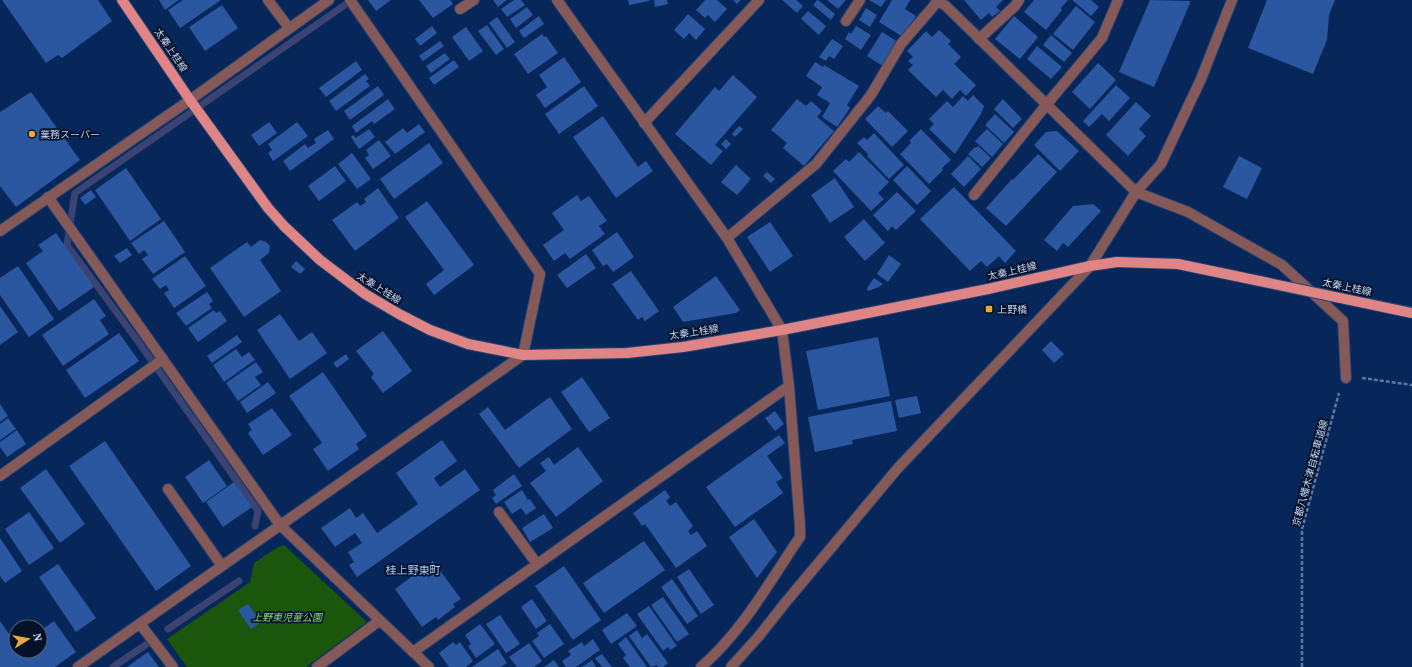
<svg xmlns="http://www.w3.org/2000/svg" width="1412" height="667" viewBox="0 0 1412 667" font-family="'Source Serif 4','Noto Sans JP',serif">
<rect width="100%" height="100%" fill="#072659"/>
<!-- green -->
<path fill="#1c550c" d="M 284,545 L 367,622 L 306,667 L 187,667 L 167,639 L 250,582 L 254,563 L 278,547 Z"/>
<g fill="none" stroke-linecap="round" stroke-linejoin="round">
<!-- stream -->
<path stroke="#3a4372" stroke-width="7" d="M 255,526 L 258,511 L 137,340 L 67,245 L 75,193 L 352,0
M 168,629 L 239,581
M 113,667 L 147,644"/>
</g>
<!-- building -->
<path fill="#2b57a1" d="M 2,0 L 98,0 L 112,21 L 62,58 L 58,55 L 46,63 Z
M 159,0 L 179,0 L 165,10 Z
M 183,0 L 221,0 L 180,28 L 168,10 Z
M 368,0 L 391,0 L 376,11 Z
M 419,0 L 450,0 L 453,4 L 433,18 Z
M 493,0 L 507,0 L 498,7 Z
M 514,0 L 521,0 L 525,5 L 507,17 L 501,9 Z
M 628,0 L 649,0 L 649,1 L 629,5 Z
M 654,0 L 667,0 L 668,4 L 655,7 Z
M 705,0 L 717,0 L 727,9 L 715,22 L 708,15 L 705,18 L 696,10 Z
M 733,0 L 741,0 L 737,4 Z
M 782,0 L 796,0 L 803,6 L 797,13 Z
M 817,0 L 818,0 L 835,14 L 831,20 L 813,5 Z
M 827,0 L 846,0 L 838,9 Z
M 869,0 L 886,0 L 881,7 Z
M 892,0 L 910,0 L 905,9 L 916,16 L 903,37 L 879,22 Z
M 964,0 L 1003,0 L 996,7 L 1000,11 L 992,17 L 989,13 L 981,20 Z
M 1034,0 L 1068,0 L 1061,8 L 1062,10 L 1046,30 L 1024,12 Z
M 1072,0 L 1091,0 L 1099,7 L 1091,16 Z
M 1150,0 L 1191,1 L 1154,87 L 1119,72 Z
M 1267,0 L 1335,0 L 1329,15 L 1327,40 L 1313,74 L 1248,48 Z
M 222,5 L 238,28 L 205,51 L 189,27 Z
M 1076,6 L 1095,22 L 1073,50 L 1053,34 Z
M 527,7 L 533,15 L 516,28 L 510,19 Z
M 866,8 L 877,15 L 870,27 L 859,20 Z
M 808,11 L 826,26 L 819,35 L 801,19 Z
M 688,14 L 705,29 L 696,40 L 689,33 L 684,39 L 674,30 Z
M 539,16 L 544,24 L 524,38 L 519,31 Z
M 1014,16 L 1038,37 L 1020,59 L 995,39 Z
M 497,17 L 515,42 L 507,48 L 489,23 Z
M 487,25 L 504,49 L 496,55 L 478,31 Z
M 432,26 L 437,33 L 420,46 L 415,39 Z
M 856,26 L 871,35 L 861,50 L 845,39 L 849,32 L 851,34 Z
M 466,27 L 483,51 L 469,61 L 452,37 Z
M 939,30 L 951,41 L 948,44 L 961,57 L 954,64 L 976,85 L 966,96 L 960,90 L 952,99 L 943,90 L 936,97 L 908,70 L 913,65 L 908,61 L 913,57 L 907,51 L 926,31 L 932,37 Z
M 882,32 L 898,42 L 883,66 L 867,56 Z
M 542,34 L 544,37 L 546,36 L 558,53 L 528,74 L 514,54 Z
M 1051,35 L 1072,53 L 1064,62 L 1043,45 Z
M 832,39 L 843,46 L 834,59 L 829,56 L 826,61 L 819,57 Z
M 440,41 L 444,46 L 423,61 L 419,56 Z
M 1037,46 L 1062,67 L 1051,79 L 1027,59 Z
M 445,53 L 450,59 L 431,73 L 426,66 Z
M 564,57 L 581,82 L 545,108 L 536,95 L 547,87 L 539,75 Z
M 454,60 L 459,67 L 434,85 L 429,78 Z
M 356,61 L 362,70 L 326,97 L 319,88 Z
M 815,62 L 823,67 L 824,65 L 859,86 L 847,105 L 850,108 L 837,127 L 822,117 L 830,103 L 817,95 L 822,87 L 806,76 Z
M 1098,63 L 1116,80 L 1090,109 L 1072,92 Z
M 365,74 L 369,79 L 366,81 L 370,86 L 336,111 L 329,101 Z
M 733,75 L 757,97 L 715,145 L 723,151 L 711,165 L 675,134 L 715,87 L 719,91 Z
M 1116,85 L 1130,98 L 1109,121 L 1102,114 L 1089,127 L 1083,121 Z
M 378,86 L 384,95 L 350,120 L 344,111 Z
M 584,86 L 598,106 L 559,134 L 545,114 Z
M 31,92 L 80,160 L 16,207 L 0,186 L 0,112 Z
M 973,95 L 984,106 L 981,114 L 955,154 L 929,129 L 934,124 L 929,119 L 947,101 L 953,107 L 963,96 L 968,101 Z
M 388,99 L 395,109 L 374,124 L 372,121 L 356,133 L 352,126 Z
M 797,99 L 806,106 L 811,101 L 822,111 L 817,117 L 834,131 L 804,166 L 783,148 L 787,143 L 771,130 Z
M 1003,99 L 1022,119 L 1013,128 L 994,109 Z
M 1136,102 L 1151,116 L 1139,129 L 1146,136 L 1128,156 L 1106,135 Z
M 878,106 L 886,113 L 888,111 L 908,131 L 892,147 L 865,119 Z
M 995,114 L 1014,132 L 1004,143 L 985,125 Z
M 603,116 L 638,167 L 646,161 L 653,171 L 616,198 L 573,137 Z
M 269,122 L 277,133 L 259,146 L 251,135 Z
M 297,122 L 308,136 L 273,161 L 268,153 L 272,150 L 268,144 Z
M 419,124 L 425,132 L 395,154 L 385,142 L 403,128 L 407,133 Z
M 739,126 L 743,129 L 735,137 L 732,134 Z
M 369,129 L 375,137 L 359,149 L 351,137 L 353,135 L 356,138 Z
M 921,129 L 951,160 L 942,168 L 943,170 L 929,184 L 900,154 L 911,143 L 909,141 Z
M 987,129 L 1003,144 L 992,157 L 975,141 Z
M 328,130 L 334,139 L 290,171 L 283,161 L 305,144 L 308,148 L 316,143 L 314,139 Z
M 1057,131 L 1079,151 L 1060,171 L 1034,145 L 1046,132 Z
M 874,133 L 904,165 L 889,179 L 867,156 L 868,154 L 857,143 L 864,137 L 867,140 Z
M 726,139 L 731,144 L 726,149 L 721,144 Z
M 379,140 L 391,156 L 373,169 L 365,158 L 369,155 L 366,150 Z
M 429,143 L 443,163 L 394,199 L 380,179 Z
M 978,146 L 991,158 L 982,167 L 968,154 L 975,147 L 976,148 Z
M 859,152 L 889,182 L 878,193 L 884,199 L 871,211 L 833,171 L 846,159 L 849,162 Z
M 352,153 L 371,179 L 357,189 L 338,164 Z
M 1038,154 L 1057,172 L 1006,226 L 986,208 L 1012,179 L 1013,180 Z
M 968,156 L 981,169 L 964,187 L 951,174 Z
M 1239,156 L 1262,168 L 1247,199 L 1223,187 Z
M 736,165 L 751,179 L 737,195 L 721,182 Z
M 335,166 L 346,181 L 319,201 L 308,186 Z
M 907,166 L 931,191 L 917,205 L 893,180 Z
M 126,168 L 161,219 L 130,241 L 95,190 Z
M 767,172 L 775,179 L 771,183 L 763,176 Z
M 835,178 L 854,207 L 830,223 L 811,195 Z
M 954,187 L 1016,251 L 1005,263 L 999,256 L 987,267 L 981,261 L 970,271 L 920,219 Z
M 378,188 L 399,218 L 355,251 L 332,220 L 357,202 L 360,206 L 366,202 L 364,199 Z
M 91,190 L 96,197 L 85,205 L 80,198 Z
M 897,192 L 916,211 L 896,230 L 892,226 L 888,231 L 873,215 Z
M 577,195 L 581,201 L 589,196 L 607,221 L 599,226 L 605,234 L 570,259 L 565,253 L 554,261 L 543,245 L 564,230 L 552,213 Z
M 427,201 L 474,265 L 434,295 L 426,284 L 444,270 L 405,217 Z
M 1093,204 L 1101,211 L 1068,247 L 1063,243 L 1057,251 L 1044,240 L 1073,206 Z
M 864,219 L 885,243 L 865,261 L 844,237 Z
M 164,221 L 185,252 L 153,274 L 142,259 L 148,255 L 144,250 L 139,254 L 131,243 Z
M 770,222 L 793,256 L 770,272 L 747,237 Z
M 617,232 L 634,257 L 613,272 L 607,264 L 603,266 L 592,250 Z
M 56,233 L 94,287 L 59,311 L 26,263 L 43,251 L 38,245 Z
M 260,240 L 266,242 L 270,246 L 269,253 L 260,260 L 281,291 L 244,317 L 210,268 L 247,242 L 251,247 Z
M 127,248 L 132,255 L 120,263 L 114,256 Z
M 586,254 L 596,268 L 567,288 L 557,275 Z
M 889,255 L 901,264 L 888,282 L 877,274 Z
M 185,256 L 206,286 L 174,308 L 164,293 L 169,290 L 166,285 L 160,289 L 152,279 Z
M 296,261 L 305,269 L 300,274 L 291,267 Z
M 18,266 L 54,319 L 29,337 L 0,295 L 0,278 Z
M 631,271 L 659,311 L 645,321 L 642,317 L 638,320 L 612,284 Z
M 716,276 L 740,310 L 736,313 L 683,322 L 673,307 Z
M 874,278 L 883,284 L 879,287 L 868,291 L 867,288 Z
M 207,292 L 213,301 L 209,304 L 212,308 L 186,326 L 176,313 Z
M 94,299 L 106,316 L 100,320 L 109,334 L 63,366 L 42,335 Z
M 0,306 L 18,332 L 0,345 Z
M 214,310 L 216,313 L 220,311 L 227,321 L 198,342 L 188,328 Z
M 280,314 L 299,341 L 312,332 L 327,353 L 290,379 L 257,330 Z
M 383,331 L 412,371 L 383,393 L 371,377 L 374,374 L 356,351 Z
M 119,333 L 139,361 L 85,398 L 66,370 Z
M 237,335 L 242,342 L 212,363 L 207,356 Z
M 878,337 L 890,396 L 818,410 L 806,351 Z
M 1051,341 L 1064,354 L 1054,363 L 1042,350 Z
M 236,349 L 242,357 L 249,352 L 255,360 L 224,382 L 213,365 Z
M 346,354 L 349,359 L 337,368 L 333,363 Z
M 256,362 L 263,372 L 255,377 L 261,385 L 238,401 L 226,383 Z
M 323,372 L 367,436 L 356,444 L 359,449 L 328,471 L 313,449 L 322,443 L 289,396 Z
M 582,377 L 610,418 L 589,432 L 561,392 Z
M 268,382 L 276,393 L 247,413 L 240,402 Z
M 917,396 L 921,413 L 899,418 L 895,400 Z
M 550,397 L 572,429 L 519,468 L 479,414 L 488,407 L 505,430 Z
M 891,401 L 897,431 L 852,440 L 853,444 L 815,452 L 808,417 Z
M 0,404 L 8,416 L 0,422 Z
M 272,408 L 292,435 L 263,455 L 248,433 L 252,430 L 248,424 Z
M 775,411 L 784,424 L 775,431 L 765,418 Z
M 8,418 L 16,429 L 0,440 L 0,424 Z
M 17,430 L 26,444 L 7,457 L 0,447 L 0,442 Z
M 779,435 L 785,443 L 767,456 L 783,478 L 776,482 L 783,493 L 735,527 L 706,487 Z
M 442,440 L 457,461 L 434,478 L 440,487 L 465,469 L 480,490 L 357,577 L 349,565 L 354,562 L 348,552 L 362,543 L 355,533 L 335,547 L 321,528 L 350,508 L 356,518 L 363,513 L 377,533 L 418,504 L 396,473 Z
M 105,441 L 191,566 L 156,591 L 69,466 Z
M 578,447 L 603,481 L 556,517 L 530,483 L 546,471 L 540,463 L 549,457 L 554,465 Z
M 209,460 L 227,486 L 203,503 L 185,477 Z
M 46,469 L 85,524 L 60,543 L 20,488 Z
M 514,474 L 522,486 L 496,504 L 492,498 L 496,495 L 493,490 Z
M 234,482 L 252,507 L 223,527 L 206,502 Z
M 522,490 L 528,500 L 530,499 L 536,508 L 526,515 L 521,508 L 512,514 L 504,502 Z
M 665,490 L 670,497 L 666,501 L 670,506 L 676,502 L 693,526 L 688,531 L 691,535 L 697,531 L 707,546 L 676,568 L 645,524 L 642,526 L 633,513 Z
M 29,512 L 54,548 L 29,565 L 5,529 Z
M 544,514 L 553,528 L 530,542 L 522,528 Z
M 754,519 L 777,552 L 757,578 L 729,537 Z
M 0,538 L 22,571 L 5,583 L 0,576 Z
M 644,541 L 665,570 L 604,613 L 583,583 Z
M 433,561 L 461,599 L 453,604 L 455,607 L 438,620 L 436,617 L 422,627 L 395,589 Z
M 58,564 L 96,618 L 76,632 L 39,577 Z
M 564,566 L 601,620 L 573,640 L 535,586 Z
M 689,569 L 714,605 L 701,614 L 677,577 Z
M 672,579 L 698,616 L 687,624 L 661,587 Z
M 663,597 L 689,634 L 677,642 L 651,605 Z
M 532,599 L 547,621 L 536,629 L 521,607 Z
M 248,604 L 261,622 L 251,629 L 238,610 Z
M 649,606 L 677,646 L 670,650 L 668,647 L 663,651 L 637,614 Z
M 627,613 L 637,626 L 611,644 L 602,630 Z
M 500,615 L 520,644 L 506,653 L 486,624 Z
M 0,621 L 16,644 L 16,651 L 40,651 L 40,631 L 54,621 L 76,652 L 55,667 L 0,667 Z
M 480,624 L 495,644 L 476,658 L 468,646 L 471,644 L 465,635 Z
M 550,624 L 564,644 L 544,658 L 532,641 L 539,636 L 537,633 Z
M 637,630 L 642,638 L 647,634 L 668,663 L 663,667 L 658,667 L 657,665 L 651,667 L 629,636 Z
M 626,637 L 647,667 L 630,667 L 623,658 L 626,655 L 618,644 Z
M 593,639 L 600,650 L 576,667 L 566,667 L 562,661 L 571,655 L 568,651 L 582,642 L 584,646 Z
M 453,642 L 456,645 L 460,642 L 473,661 L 466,667 L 449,667 L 439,653 Z
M 529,643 L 542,661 L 534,667 L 517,667 L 509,657 Z
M 498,649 L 507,663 L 501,667 L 472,667 Z
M 148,652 L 159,667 L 127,667 Z
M 602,654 L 612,667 L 602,667 L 595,658 Z
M 554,660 L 559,667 L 544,667 Z
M 592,660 L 596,667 L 582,667 Z"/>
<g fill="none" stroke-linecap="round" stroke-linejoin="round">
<!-- minor casing -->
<g stroke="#254272" stroke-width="12">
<path id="minor" d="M 268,0 L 289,28
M 557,0 L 727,238 L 782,330 L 789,386 L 800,526 L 800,537 C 769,582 743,631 701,667
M 936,0 L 946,6 L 1136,192 L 1188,212 L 1282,265 L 1343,321 L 1346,378
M 460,9 L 474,0
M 846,21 L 860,0
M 979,39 L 1015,6 L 1019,0
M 644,123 L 759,0
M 974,195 L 1047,104 L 1102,38 L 1118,0
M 48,197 L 280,525 L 429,667
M 0,231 L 190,100 L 329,0
M 727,238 L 816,164 L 871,95 L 901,44 L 938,1
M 0,476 L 163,359
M 168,489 L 222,566
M 499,512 L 537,564
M 140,624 L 173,667
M 413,652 L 789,386
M 78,667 L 523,355 L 540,274 L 350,0
M 317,667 L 379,621
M 731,667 L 759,636 L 785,603 L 898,468 L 1090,266 L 1136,192 L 1161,164 L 1201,79 L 1232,0"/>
</g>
<!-- major casing -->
<g stroke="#254272" stroke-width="12">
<path id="major" d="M 122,0 L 190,100 L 268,208 L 284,226 L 320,260 L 365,294 L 399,314 L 430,330 L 468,344 L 523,355 L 627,353 L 683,347 L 782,330 L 988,289 L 1090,266 L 1117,262"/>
</g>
<!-- path -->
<path stroke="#5d77a2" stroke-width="2.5" stroke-dasharray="4 2" stroke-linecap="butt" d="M 1362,378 L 1412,385
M 1302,667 L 1302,529 L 1339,393"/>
<!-- minor -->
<use href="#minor" stroke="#855958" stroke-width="10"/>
<!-- major -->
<use href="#major" stroke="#df8586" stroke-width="10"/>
<!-- major-bridge casing -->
<g stroke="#254272" stroke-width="12" stroke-linecap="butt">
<path id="major-bridge" d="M 1117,262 L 1178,264 L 1412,313"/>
</g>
<!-- major-bridge -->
<use href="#major-bridge" stroke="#df8586" stroke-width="10"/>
</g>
<!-- markers -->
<g fill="#e7ac37" stroke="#051128" stroke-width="1.5">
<circle cx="32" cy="134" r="4"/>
<rect x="985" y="305" width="8" height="8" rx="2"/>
</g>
<g text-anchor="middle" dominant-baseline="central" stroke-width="3.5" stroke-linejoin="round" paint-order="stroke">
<!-- street labels -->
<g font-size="10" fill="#c3d7f7" stroke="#051128">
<text transform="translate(171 50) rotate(56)">太秦上桂線</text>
<text transform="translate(1012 271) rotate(-13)">太秦上桂線</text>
<text transform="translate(1347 287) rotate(12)">太秦上桂線</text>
<text transform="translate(379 288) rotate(32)">太秦上桂線</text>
<text transform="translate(694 332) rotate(-9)">太秦上桂線</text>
<text transform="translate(1310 473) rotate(-75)">京都八幡木津自転車道線</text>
</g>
<!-- poi labels -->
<g font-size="10" fill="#c3d7f7" stroke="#051128" text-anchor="start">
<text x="40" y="134">業務スーパー</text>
<text x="997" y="309">上野橋</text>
</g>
<!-- park labels -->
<g font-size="10" font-style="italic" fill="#86da73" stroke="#051128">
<text x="287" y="617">上野東児童公園</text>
</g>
<!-- neighbourhood labels -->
<g font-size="11" fill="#acccff" stroke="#051128">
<text x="413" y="570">桂上野東町</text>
</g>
</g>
<!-- north arrow -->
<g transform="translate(28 639) rotate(79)"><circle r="19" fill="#051128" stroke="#51607b"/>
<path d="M0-3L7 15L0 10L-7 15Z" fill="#e7ac37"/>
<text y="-6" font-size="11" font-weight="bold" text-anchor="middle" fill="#c3d7f7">N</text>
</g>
</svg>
